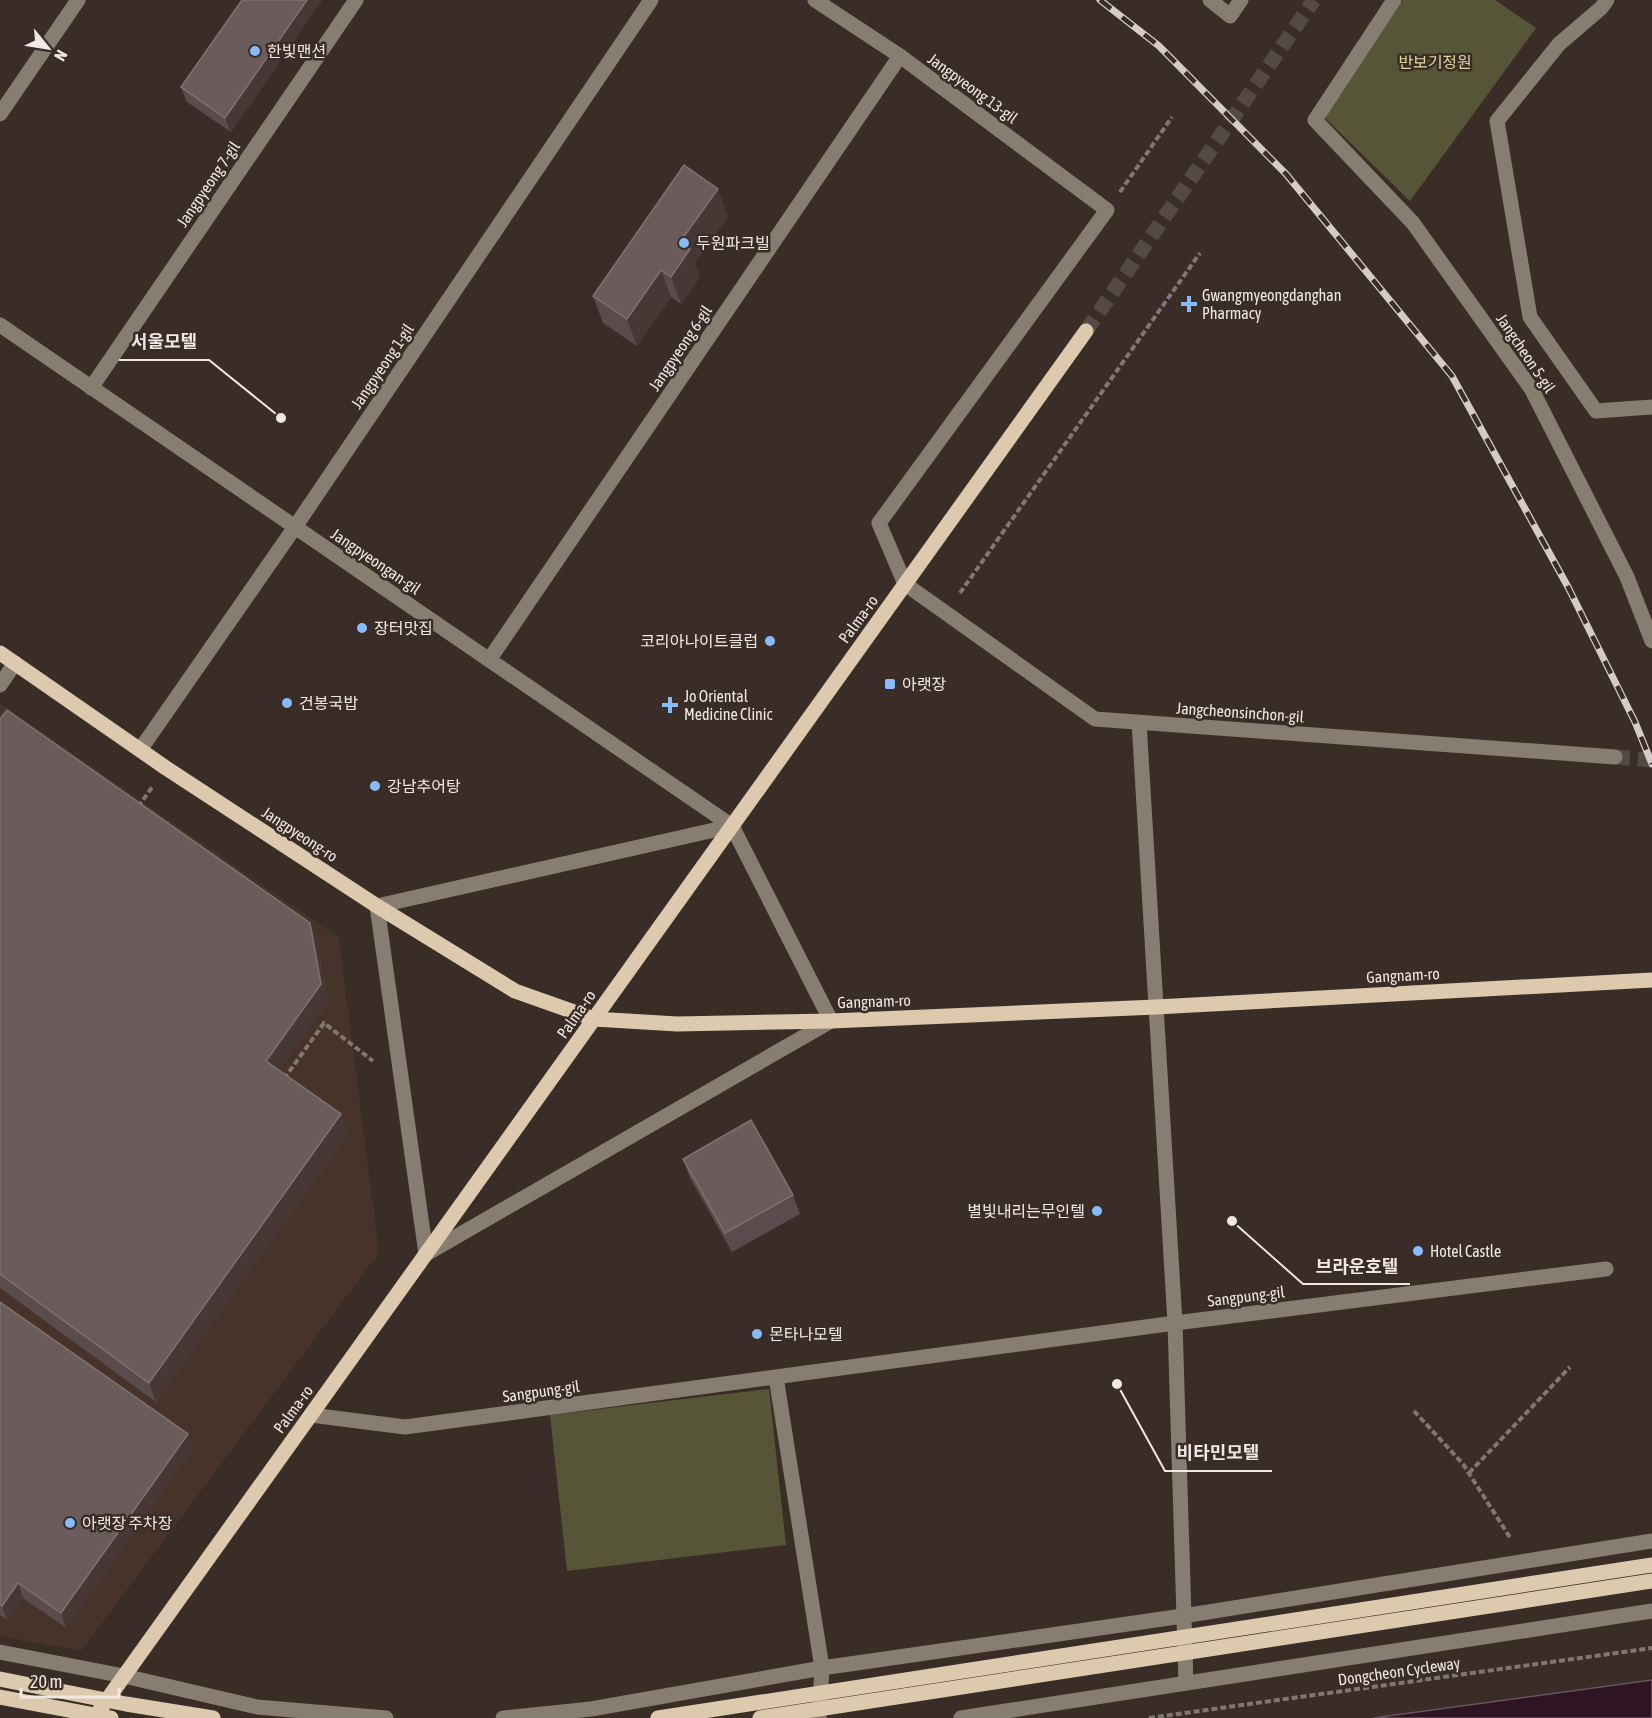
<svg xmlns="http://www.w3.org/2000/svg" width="1652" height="1718" viewBox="0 0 1652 1718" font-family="'Asap Condensed','Noto Sans KR',sans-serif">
<rect width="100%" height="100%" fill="#3a2d27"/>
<!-- built -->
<path fill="#47332a" d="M 0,703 L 339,938 L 379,1253 L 81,1651 L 0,1636 Z"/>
<!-- green -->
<path fill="#575537" d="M 1403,0 L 1495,0 L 1536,28 L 1410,201 L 1324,117 Z
M 769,1389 L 786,1545 L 567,1571 L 550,1415 Z"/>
<!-- water -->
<path fill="#2f1424" stroke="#69545e" stroke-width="1.5" d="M 1652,1680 L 1652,1718 L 1373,1718 Z"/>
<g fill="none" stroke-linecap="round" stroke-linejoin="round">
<!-- minor-tunnel -->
<path stroke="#554944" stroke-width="15" stroke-dasharray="15 8" stroke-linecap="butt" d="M 1615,757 L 1652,760"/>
<!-- major-tunnel -->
<path stroke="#554944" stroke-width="15" stroke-dasharray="15 8" stroke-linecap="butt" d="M 1086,331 L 1314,0"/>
<!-- path -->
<path stroke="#827671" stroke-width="4" stroke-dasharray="6 3" stroke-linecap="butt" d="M 1120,192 L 1172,117
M 960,593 L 1200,253
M 138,807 L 153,786
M 284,1079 L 324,1023 L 373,1061
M 1414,1411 L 1463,1464 L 1511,1539
M 1469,1473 L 1570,1367
M 1149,1718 L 1652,1648"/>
<!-- minor -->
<path stroke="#877d70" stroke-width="15" d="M 815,0 L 900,56 L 1107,210 L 879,523 L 905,584 L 1095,719 L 1615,757
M 1210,0 L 1230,16 L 1241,0
M 1394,0 L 1315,120 L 1413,223 L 1532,390 L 1627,577 L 1652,641
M 1607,0 L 1601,8 L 1559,44 L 1497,121 L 1530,317 L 1596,411 L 1652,407
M 0,114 L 78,0
M 0,325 L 732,826 L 831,1021 L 426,1254 L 377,906 L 732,826
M 91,388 L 356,0
M 489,660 L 900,56
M 0,685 L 15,663
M 1139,722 L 1175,1323 L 1186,1683
M 140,750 L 295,527 L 651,0
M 776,1377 L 822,1668 L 819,1718
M 311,1415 L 405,1427 L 1175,1323 L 1606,1269
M 0,1652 L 124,1676 L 257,1707 L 386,1718
M 503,1718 L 591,1709 L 822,1668 L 1183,1616 L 1652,1541
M 961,1718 L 1652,1611"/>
<!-- major -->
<path stroke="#ddc9ae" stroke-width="15" d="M 0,653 L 166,768 L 377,906 L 515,991 L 594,1019 L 677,1024 L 831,1021 L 1156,1007 L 1652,980
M 94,1718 L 1086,331"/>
<!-- rail casing -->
<g stroke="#d5cbc8" stroke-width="7">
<path id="rail" d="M 1100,0 L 1159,46 L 1286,174 L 1452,376 L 1568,587 L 1635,722 L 1652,764"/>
</g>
<!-- rail -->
<use href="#rail" stroke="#3a2d27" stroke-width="4.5" stroke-dasharray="14" stroke-linecap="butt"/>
<!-- major-bridge -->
<path stroke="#ddc9ae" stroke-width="15" d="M 0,1679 L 126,1704 L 213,1718
M 0,1697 L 111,1718
M 658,1718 L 1652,1565
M 760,1718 L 1652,1581"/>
</g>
<!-- wall -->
<path fill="#5a4b4c" d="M 242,0 L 322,0 L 231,132 L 187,102 L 181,87 Z
M 728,216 L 695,263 L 700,277 L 681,304 L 671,297 L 637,346 L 603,323 L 593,296 Z
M 0,719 L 310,923 L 317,942 L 328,1003 L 279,1070 L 341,1114 L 348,1134 L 156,1402 L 0,1288 Z
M 683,1159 L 793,1195 L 800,1214 L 732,1252 L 690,1178 Z
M 0,1302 L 188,1434 L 193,1449 L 66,1628 L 23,1598 L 7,1620 L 0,1615 Z"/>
<!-- shaded-wall -->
<path fill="#473836" d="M 307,0 L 322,0 L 231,132 L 225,118 Z
M 718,189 L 728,216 L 695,263 L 700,277 L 681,304 L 671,277 L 680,242 Z
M 661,270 L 671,297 L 637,346 L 627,319 Z
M 310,923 L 317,942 L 328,1003 L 273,1080 L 266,1061 Z
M 341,1114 L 348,1134 L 156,1402 L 149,1383 Z
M 188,1434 L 193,1449 L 66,1628 L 61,1613 Z
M 18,1583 L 23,1598 L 7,1620 L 2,1606 Z"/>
<!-- building -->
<path fill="#6b5c5c" stroke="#807272" stroke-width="1.5" d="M 242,0 L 307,0 L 225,118 L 181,87 Z
M 684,165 L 718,189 L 680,242 L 690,249 L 671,277 L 661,270 L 627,319 L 593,296 Z
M 7,710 L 310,923 L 321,984 L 266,1061 L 341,1114 L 149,1383 L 0,1274 L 0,719 Z
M 751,1120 L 793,1195 L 725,1233 L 683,1159 Z
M 0,1302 L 188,1434 L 61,1613 L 18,1583 L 2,1606 L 0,1604 Z"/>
<!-- markers -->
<g fill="#87bbfb" stroke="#3a2d27" stroke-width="2">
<circle cx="255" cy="51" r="6"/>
<circle cx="684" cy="243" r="6"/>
<path d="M1186 295h6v6h6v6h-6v6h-6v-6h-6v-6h6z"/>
<circle cx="362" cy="628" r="6"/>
<circle cx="770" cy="641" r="6"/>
<rect x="884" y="678" width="12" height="12" rx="3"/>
<circle cx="287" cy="703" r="6"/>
<path d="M667 696h6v6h6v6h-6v6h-6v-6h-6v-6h6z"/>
<circle cx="375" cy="786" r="6"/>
<circle cx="1097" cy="1211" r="6"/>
<circle cx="1418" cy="1251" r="6"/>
<circle cx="757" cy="1334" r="6"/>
<circle cx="70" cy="1523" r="6"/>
</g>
<g text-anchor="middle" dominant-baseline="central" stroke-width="5" stroke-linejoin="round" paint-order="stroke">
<!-- poi labels -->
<g font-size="16" fill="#f1e8e5" stroke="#3a2d27" text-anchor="start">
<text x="267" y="51">한빛맨션</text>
<text x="696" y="243">두원파크빌</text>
<text x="1202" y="295">Gwangmyeongdanghan<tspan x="1202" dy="18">Pharmacy</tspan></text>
<text x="374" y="628">장터맛집</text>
<text x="758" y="641" text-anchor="end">코리아나이트클럽</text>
<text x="902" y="684">아랫장</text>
<text x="684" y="696">Jo Oriental<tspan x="684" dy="18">Medicine Clinic</tspan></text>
<text x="299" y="703">건봉국밥</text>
<text x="387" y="786">강남추어탕</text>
<text x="1085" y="1211" text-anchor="end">별빛내리는무인텔</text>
<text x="1430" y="1251">Hotel Castle</text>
<text x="769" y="1334">몬타나모텔</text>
<text x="82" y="1523">아랫장 주차장</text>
</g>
<!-- park labels -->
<g font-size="16" fill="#dbd799" stroke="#3a2d27">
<text x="1435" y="62">반보기정원</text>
</g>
<!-- street labels -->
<g font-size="16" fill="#f1e8e5" stroke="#3a2d27">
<text transform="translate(973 88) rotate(36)">Jangpyeong 13-gil</text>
<text transform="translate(208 184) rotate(-56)">Jangpyeong 7-gil</text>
<text transform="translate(680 348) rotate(-56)">Jangpyeong 6-gil</text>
<text transform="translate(1526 353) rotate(56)">Jangcheon 5-gil</text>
<text transform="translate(382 366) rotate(-56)">Jangpyeong 1-gil</text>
<text transform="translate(376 561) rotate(34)">Jangpyeongan-gil</text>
<text transform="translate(858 619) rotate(-54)">Palma-ro</text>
<text transform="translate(1240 712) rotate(4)">Jangcheonsinchon-gil</text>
<text transform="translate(300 834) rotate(33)">Jangpyeong-ro</text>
<text transform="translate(1403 975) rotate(-3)">Gangnam-ro</text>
<text transform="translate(874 1001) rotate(-2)">Gangnam-ro</text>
<text transform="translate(576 1014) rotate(-55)">Palma-ro</text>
<text transform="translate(1246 1296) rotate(-7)">Sangpung-gil</text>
<text transform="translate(541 1391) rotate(-8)">Sangpung-gil</text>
<text transform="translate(293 1409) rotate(-54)">Palma-ro</text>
<text transform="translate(1399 1671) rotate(-8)">Dongcheon Cycleway</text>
</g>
</g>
<!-- callouts -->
<path fill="none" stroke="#f1e8e5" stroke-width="2" d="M281 418L209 360H119M1232 1221L1303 1284H1410M1117 1384L1165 1471H1272"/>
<g fill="#f1e8e5" stroke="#3a2d27" stroke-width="2">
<circle cx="281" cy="418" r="6"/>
<circle cx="1232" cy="1221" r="6"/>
<circle cx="1117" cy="1384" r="6"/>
</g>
<g font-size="18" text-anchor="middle" font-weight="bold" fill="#f1e8e5" stroke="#3a2d27" stroke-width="5" stroke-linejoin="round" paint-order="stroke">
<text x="164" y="348">서울모텔</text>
<text x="1357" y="1273">브라운호텔</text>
<text x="1218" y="1459">비타민모텔</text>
</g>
<!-- north arrow -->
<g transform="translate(48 48) rotate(120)" stroke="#3a2d27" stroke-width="4.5" paint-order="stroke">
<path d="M0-4.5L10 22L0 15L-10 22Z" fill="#f1e8e5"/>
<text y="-9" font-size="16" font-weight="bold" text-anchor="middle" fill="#f1e8e5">N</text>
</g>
<!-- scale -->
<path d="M21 1688v9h98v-9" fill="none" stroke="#f1e8e5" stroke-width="3"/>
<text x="30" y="1688" font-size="18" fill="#f1e8e5" stroke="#3a2d27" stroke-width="4.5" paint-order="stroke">20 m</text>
</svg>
